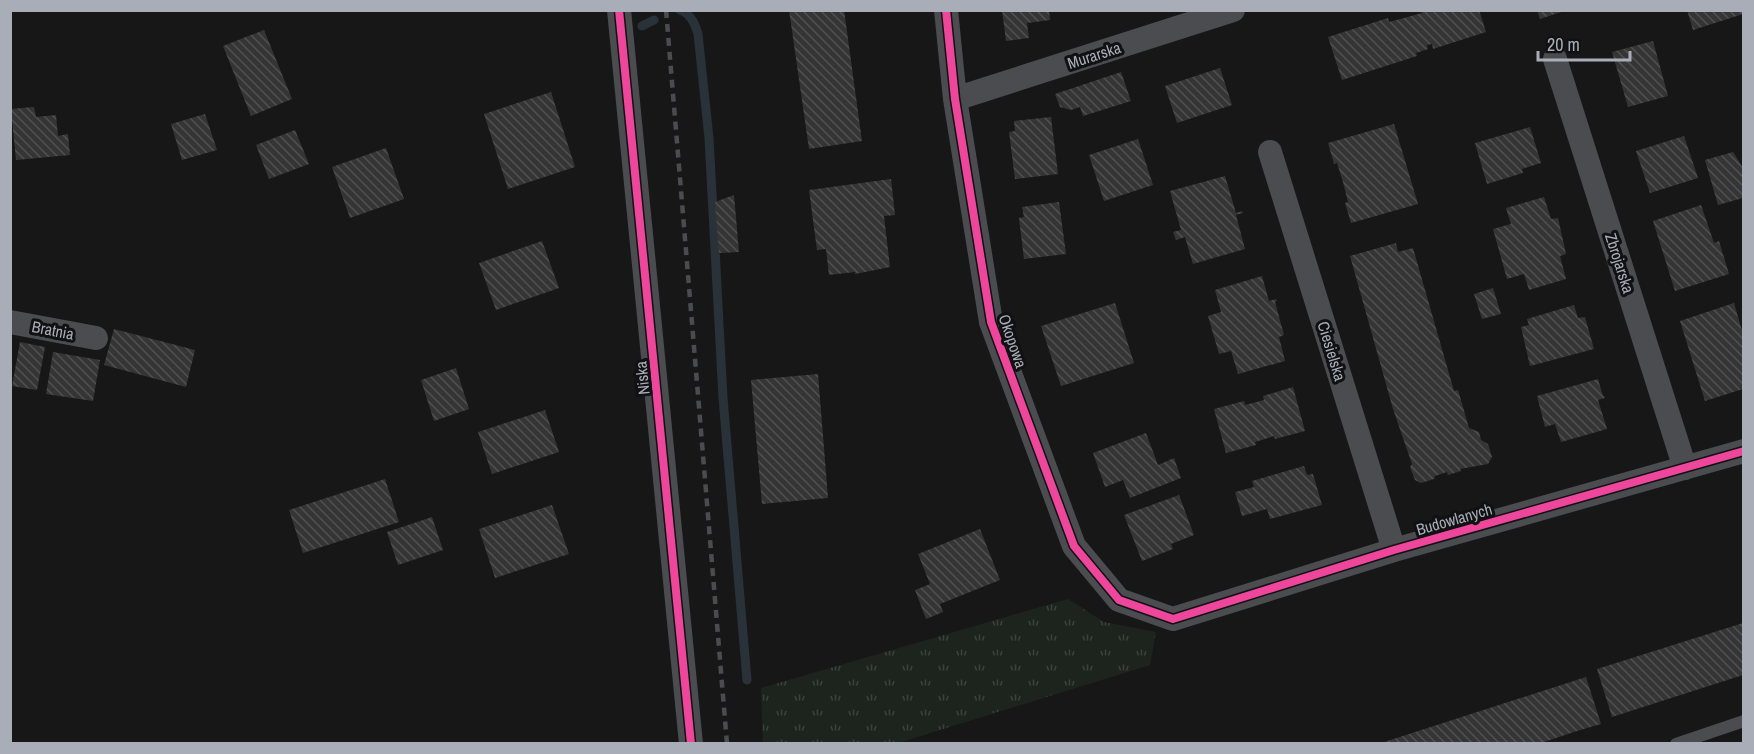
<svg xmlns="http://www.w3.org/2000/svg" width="1754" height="754" viewBox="0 0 1754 754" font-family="'Archivo Narrow',sans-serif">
<defs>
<pattern id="park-tufts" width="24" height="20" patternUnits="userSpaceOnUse" patternTransform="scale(1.5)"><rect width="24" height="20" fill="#1d241e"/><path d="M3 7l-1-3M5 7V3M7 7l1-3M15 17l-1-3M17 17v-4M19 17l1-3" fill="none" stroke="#3b413d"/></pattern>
<pattern id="building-back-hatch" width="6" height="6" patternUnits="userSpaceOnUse" patternTransform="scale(1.5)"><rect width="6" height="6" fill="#353536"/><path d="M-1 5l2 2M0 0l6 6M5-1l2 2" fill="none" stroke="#4f5051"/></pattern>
</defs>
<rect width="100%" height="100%" fill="#171717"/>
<!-- park -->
<path fill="url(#park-tufts)" d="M 1068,599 L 1104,622 L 1156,632 L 1150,665 L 898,743 L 763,743 L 761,688 Z"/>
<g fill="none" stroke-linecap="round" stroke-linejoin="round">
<!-- stream -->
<path stroke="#2a3239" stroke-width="9" d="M 680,10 C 691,14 695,24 698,34 L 709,138 L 723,398 L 747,680
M 642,26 L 654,20"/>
</g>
<!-- building -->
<path fill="url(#building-back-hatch)" d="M 789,10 L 844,10 L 862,141 L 809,149 Z
M 1002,10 L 1049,10 L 1050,20 L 1027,23 L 1029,38 L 1006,41 Z
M 1421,10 L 1479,10 L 1486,32 L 1433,49 L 1432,44 L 1427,45 L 1428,49 L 1416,53 L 1417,56 L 1342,80 L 1328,37 L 1388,18 L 1389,22 L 1404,18 L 1422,13 Z
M 1537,10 L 1564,10 L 1564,11 L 1540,19 Z
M 1687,10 L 1743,10 L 1743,14 L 1693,30 Z
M 264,30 L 292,99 L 251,116 L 223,46 Z
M 1653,41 L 1668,96 L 1628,107 L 1612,52 Z
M 1220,68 L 1232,105 L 1177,123 L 1165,86 Z
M 1121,72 L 1131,101 L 1083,116 L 1080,107 L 1071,110 L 1060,107 L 1055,94 Z
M 551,92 L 575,167 L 508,189 L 484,114 Z
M 34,107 L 36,117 L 56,115 L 58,136 L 68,134 L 70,155 L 16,160 L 11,109 Z
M 205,114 L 217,150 L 182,160 L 171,124 Z
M 1051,117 L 1058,174 L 1015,179 L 1009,132 L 1015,131 L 1014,121 Z
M 1394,124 L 1418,204 L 1351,223 L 1345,203 L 1348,202 L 1343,182 L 1337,163 L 1334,164 L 1328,143 Z
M 1530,127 L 1541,163 L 1522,169 L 1523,173 L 1487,184 L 1475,143 Z
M 295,130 L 309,164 L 269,179 L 256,145 Z
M 1684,136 L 1698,178 L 1650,193 L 1636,151 Z
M 1138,139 L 1153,185 L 1104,201 L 1089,155 Z
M 386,148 L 404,199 L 350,218 L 332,167 Z
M 1733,152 L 1743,168 L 1743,198 L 1718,205 L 1705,160 Z
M 1225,176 L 1236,213 L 1242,211 L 1243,213 L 1236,215 L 1245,249 L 1193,264 L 1185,237 L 1176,240 L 1173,232 L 1181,230 L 1170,191 Z
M 891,179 L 895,215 L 884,216 L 890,267 L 855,274 L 855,272 L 829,275 L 826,249 L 817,250 L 809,190 Z
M 734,195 L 739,252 L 719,253 L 715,202 Z
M 1544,197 L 1551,219 L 1558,218 L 1566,254 L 1560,256 L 1566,279 L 1529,290 L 1524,274 L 1507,279 L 1493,229 L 1511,224 L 1506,208 Z
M 1059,202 L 1066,254 L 1024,259 L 1019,218 L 1024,217 L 1022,207 Z
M 1701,205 L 1714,243 L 1719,241 L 1729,274 L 1675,291 L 1653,221 Z
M 542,241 L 559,288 L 496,310 L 479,263 Z
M 1396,243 L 1398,252 L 1413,248 L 1454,391 L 1458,390 L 1469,428 L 1479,432 L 1481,440 L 1488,444 L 1492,457 L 1488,464 L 1460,469 L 1461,471 L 1448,475 L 1447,472 L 1435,476 L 1434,479 L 1421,483 L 1415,480 L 1410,467 L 1412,464 L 1393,409 L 1350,256 Z
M 1262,276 L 1269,301 L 1276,299 L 1277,301 L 1275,302 L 1284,335 L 1279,337 L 1285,361 L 1238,374 L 1231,351 L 1219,354 L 1208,316 L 1221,312 L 1215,290 Z
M 1493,288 L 1501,314 L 1482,319 L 1474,294 Z
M 1115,303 L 1134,363 L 1061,386 L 1041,326 Z
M 1734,303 L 1743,334 L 1743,389 L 1705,401 L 1680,321 Z
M 1574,305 L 1578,318 L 1585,317 L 1594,349 L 1530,366 L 1521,327 L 1529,325 L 1527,319 Z
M 114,329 L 195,350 L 186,387 L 104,365 Z
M 20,342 L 45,347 L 37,390 L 12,386 Z
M 53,352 L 100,360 L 93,401 L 46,394 Z
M 456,368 L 469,409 L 434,421 L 421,380 Z
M 818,374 L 828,498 L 762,504 L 751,380 Z
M 1598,379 L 1603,396 L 1604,396 L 1605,398 L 1598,400 L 1607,429 L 1561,442 L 1555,424 L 1545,427 L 1537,396 Z
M 1293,387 L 1305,431 L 1275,439 L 1274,436 L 1255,442 L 1256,445 L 1226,453 L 1214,409 L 1244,401 L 1245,405 L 1264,400 L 1263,396 Z
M 545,410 L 559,452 L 492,474 L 478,432 Z
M 1146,433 L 1158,465 L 1174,458 L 1181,478 L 1130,498 L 1123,480 L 1105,487 L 1093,453 Z
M 1304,466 L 1307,475 L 1313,474 L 1322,505 L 1270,519 L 1267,509 L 1242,516 L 1235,492 L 1254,487 L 1252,481 Z
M 385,479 L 399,522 L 303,553 L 289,510 Z
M 1179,495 L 1194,535 L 1171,544 L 1173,549 L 1142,561 L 1124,515 Z
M 552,505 L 569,554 L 495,578 L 479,529 Z
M 432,517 L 443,550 L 398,565 L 387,532 Z
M 980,529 L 1000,580 L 940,604 L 943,612 L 926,619 L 915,590 L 930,584 L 918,554 Z
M 1743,623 L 1743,675 L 1612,717 L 1597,669 Z
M 1586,677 L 1601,724 L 1577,731 L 1538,744 L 1378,744 Z"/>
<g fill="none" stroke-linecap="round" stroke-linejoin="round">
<!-- service -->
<path stroke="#4b4c50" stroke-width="12" d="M 1676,744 L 1744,721"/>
<!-- minor -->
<path stroke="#4b4c50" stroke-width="24" d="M 619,10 L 691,744
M 946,10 L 955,99 L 991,322 L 1074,546 L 1119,600 L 1173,619 L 1394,550 L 1744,451
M 1555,59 L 1685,468
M 955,99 L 1233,10
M 1270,152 L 1394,550
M 10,322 L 96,338"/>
<!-- rail -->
<path stroke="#4b4c4f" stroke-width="4.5" stroke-dasharray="8 6" stroke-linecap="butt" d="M 666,10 L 727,744"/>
<!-- cycleway casing -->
<g stroke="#111113" stroke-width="11">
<path id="cycleway" d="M 619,10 L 691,744
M 946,10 L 955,99 L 991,322 L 1074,546 L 1119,600 L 1173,619 L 1394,550 L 1744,451"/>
</g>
<!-- cycleway -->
<use href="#cycleway" stroke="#ed469a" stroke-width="8"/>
</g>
<g text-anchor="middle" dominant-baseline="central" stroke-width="6" stroke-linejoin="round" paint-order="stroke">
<!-- street labels -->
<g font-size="16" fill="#a8adb8" stroke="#111113">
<text transform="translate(1094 55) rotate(-18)">Murarska</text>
<text transform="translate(1620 263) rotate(72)">Zbrojarska</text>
<text transform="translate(53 330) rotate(11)">Bratnia</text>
<text transform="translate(1013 341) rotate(71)">Okopowa</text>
<text transform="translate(1332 351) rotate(73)">Ciesielska</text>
<text transform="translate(642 378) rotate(-96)">Niska</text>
<text transform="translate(1454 519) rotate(-16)">Budowlanych</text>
</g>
</g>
<!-- border -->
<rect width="1754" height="754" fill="none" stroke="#a8adb8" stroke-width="24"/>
<!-- scale -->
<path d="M1538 51v9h92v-9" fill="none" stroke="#a8adb8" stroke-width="3"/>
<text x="1547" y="51" font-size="18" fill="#a8adb8" stroke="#111113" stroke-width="4.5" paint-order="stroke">20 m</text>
</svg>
